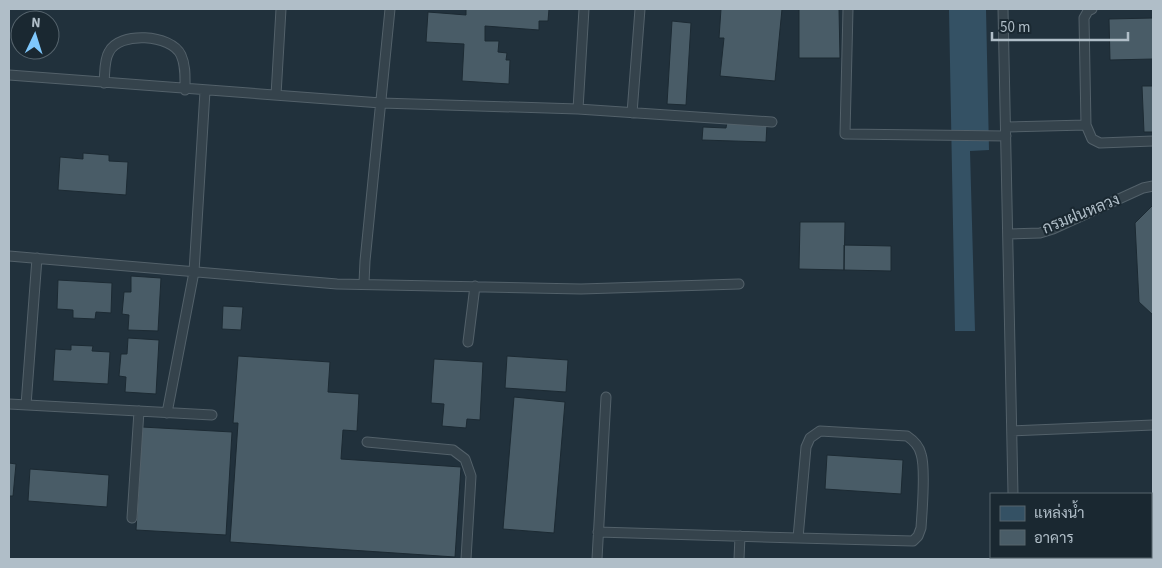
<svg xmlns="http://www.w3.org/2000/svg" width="1162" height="568" viewBox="0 0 1162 568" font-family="'Source Sans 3',Sarabun,sans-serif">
<rect width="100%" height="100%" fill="#21313c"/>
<!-- water -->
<path fill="#345164" d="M 949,9 L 986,9 L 989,150 L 970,151 L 975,331 L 955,331 Z"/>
<!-- building -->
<path fill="#495c67" stroke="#1c2a33" d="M 466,9 L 549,9 L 548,21 L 539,21 L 539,30 L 485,26 L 485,41 L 499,41 L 498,52 L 507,53 L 506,60 L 510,60 L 509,84 L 462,81 L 464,44 L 426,42 L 428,12 L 466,15 Z
M 721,9 L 782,9 L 775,81 L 720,76 L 724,38 L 719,38 Z
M 799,9 L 839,9 L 840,58 L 799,58 Z
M 1153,18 L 1153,59 L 1110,60 L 1109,19 Z
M 672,21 L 691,23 L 686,105 L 667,104 Z
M 1142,86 L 1153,86 L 1153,132 L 1144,132 Z
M 727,122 L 767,124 L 766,142 L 702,140 L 703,127 L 726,128 Z
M 83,153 L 109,155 L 109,161 L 128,162 L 126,195 L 58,190 L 60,157 L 83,159 Z
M 1153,205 L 1153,315 L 1139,302 L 1135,223 Z
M 800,222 L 845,222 L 844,270 L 799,269 Z
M 844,245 L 891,246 L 891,271 L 844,270 Z
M 131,276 L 161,278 L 158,331 L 128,330 L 129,315 L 122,314 L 124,292 L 131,292 Z
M 58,280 L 112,283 L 111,313 L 96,312 L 95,319 L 73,318 L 73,310 L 57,309 Z
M 223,306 L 243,307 L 241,330 L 222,329 Z
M 128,338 L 159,340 L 156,394 L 125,392 L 126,377 L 119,376 L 121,354 L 127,354 Z
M 71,345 L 93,346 L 92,351 L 110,352 L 108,384 L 53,381 L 55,349 L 71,350 Z
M 238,356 L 330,362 L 328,392 L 359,394 L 357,431 L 343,430 L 341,459 L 461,467 L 455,557 L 230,542 L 238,423 L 233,423 Z
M 507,356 L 568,360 L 566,392 L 505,388 Z
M 434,359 L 483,362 L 480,420 L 467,419 L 466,428 L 442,426 L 444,404 L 431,403 Z
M 514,397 L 565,402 L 554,533 L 503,529 Z
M 142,427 L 232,432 L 226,535 L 136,530 Z
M 827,455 L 903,460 L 901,494 L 825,489 Z
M 9,463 L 16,464 L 13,496 L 9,496 Z
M 30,469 L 109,475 L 107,507 L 28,501 Z
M 1151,529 L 1153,529 L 1153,559 L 1037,559 L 1037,557 L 1151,557 Z"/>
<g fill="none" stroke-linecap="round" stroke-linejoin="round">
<!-- service casing -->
<g stroke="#53616a" stroke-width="11">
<path id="service" d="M 848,9 L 845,134 L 1006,136
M 1003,9 L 1013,494
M 1092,9 L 1088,11 L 1084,18 L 1086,125 L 1092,139 L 1100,143 L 1153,141
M 9,75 L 381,103 L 578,109 L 772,122
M 104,83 C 105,73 104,60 109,52 C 119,31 171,34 181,55 C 186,66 185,78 185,90
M 276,95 L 281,9
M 578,109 L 584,9
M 632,113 L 640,9
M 1006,127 L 1086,125
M 1008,234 L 1040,233 L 1053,229 L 1143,188 L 1153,186
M 9,256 L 337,284 L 581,289 L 739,284
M 364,283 L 365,261 L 390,9
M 468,342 L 475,286
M 9,404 L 212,415
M 26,405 L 37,258
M 167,413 L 194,272 L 205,91
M 1012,431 L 1153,425
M 367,442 L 453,450 L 465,459 L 471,476 L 466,559
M 132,518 L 139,411
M 598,532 L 798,538 L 806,447 L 810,438 L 820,431 L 907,436 C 913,440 919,445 921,454 C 926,469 922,511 921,528 L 918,536 L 913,541 L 798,538
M 1014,557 L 1014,559
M 597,559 L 606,397
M 739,559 L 740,536"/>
</g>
<!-- service -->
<use href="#service" stroke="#35434c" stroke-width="9"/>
</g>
<g text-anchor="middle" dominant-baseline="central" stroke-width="4" stroke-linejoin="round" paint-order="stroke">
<!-- street labels -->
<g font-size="16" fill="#b0bec8" stroke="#1a2831">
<text transform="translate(1081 214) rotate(-22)">กรมฝนหลวง</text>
</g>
</g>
<!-- border -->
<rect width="1162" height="568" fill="none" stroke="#b0bec8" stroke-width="20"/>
<!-- legend -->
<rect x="990" y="493" width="162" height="65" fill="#1a2831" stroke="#56646d"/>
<rect x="1000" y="506" width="25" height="15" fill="#345164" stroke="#56646d"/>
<text x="1034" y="518" font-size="15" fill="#b0bec8">แหล่งน้ำ</text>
<rect x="1000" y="530" width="25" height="15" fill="#495c67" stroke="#56646d"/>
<text x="1034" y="543" font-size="15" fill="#b0bec8">อาคาร</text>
<!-- north arrow -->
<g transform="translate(35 35) rotate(4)"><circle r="24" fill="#1a2831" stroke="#56646d"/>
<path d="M0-4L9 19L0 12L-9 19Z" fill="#7fc8fd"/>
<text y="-8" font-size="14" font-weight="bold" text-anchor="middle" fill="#b0bec8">N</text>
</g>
<!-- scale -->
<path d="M992 32v8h136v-8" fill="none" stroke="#b0bec8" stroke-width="2.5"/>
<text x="1000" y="32" font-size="15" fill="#b0bec8" stroke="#1a2831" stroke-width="4" paint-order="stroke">50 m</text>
</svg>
